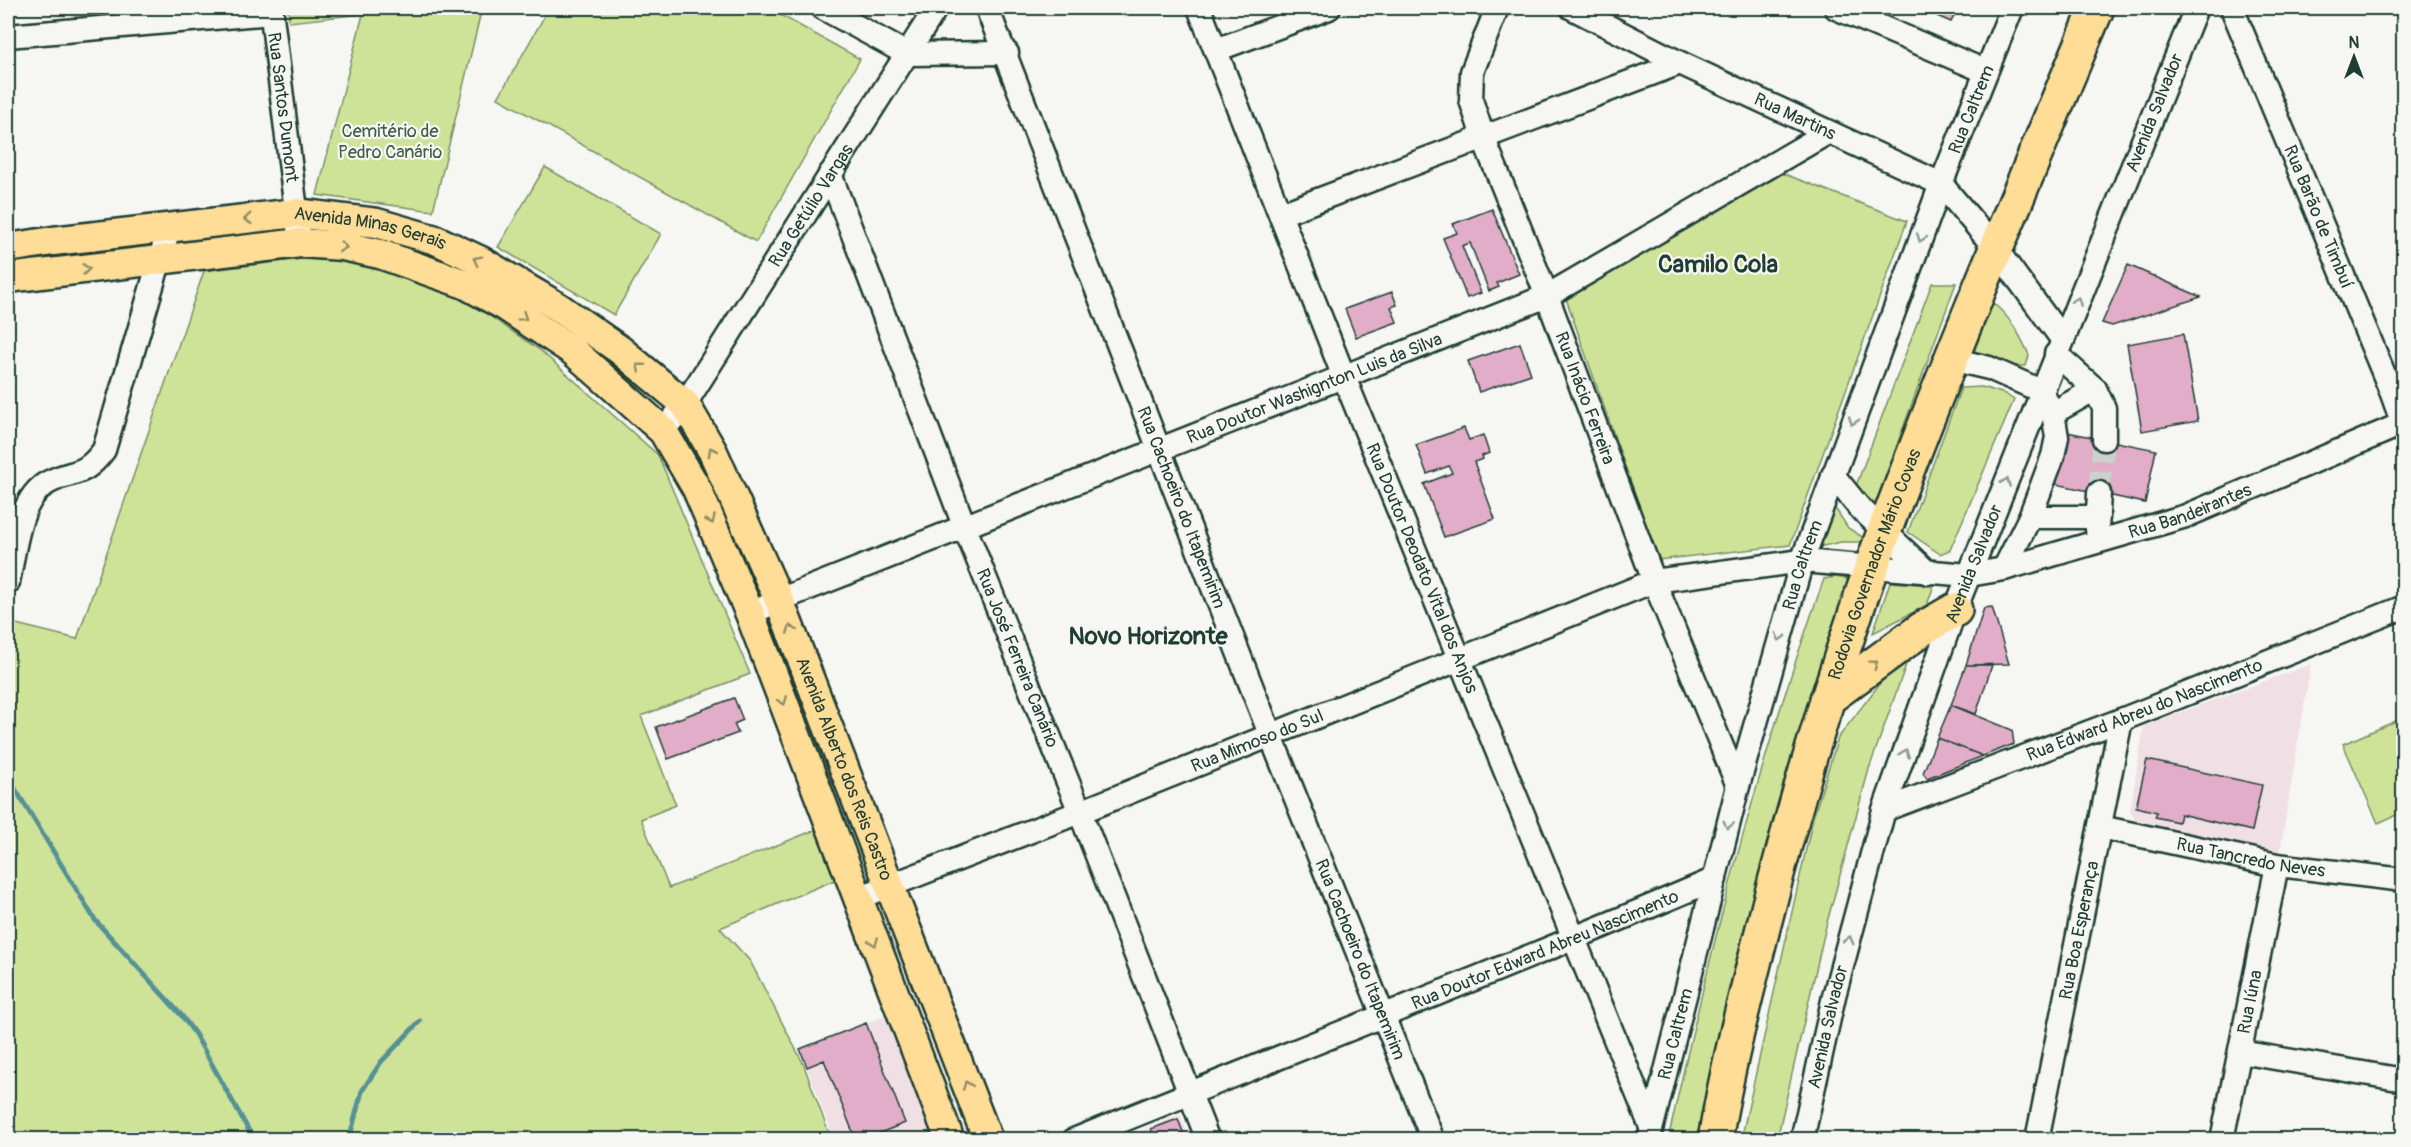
<svg xmlns="http://www.w3.org/2000/svg" width="2411" height="1147" viewBox="0 0 2411 1147" font-family="Pangolin,sans-serif">
<rect width="100%" height="100%" fill="#f6f6f2"/>
<filter id="ink" filterUnits="userSpaceOnUse"><feTurbulence type="fractalNoise" baseFrequency=".0167" numOctaves="2"/><feDisplacementMap in="SourceGraphic" scale="12" xChannelSelector="R" yChannelSelector="G"/><feConvolveMatrix kernelMatrix="1 2 1 2 8 2 1 2 1" color-interpolation-filters="sRGB"/></filter>
<g filter="url(#ink)">
<!-- built -->
<path fill="#f0e0e5" d="M 2311,664 L 2280,852 L 2135,820 L 2130,810 L 2144,726 Z
M 889,1014 L 938,1139 L 834,1139 L 800,1049 Z
M 1180,1115 L 1190,1139 L 1117,1140 Z"/>
<!-- green -->
<path fill="#cfe398" stroke="#779066" stroke-width="1.5" d="M 288,8 L 482,8 L 433,211 L 317,195 L 363,14 L 289,22 Z
M 549,8 L 768,8 L 860,59 L 756,242 L 498,98 Z
M 545,167 L 661,234 L 614,315 L 498,247 Z
M 1779,172 L 1907,221 L 1790,545 L 1658,560 L 1564,293 Z
M 343,254 L 403,270 L 469,302 L 541,351 L 658,455 L 750,674 L 641,716 L 676,805 L 641,819 L 669,888 L 815,830 L 837,879 L 720,928 L 750,961 L 803,1063 L 831,1139 L 8,1139 L 8,622 L 77,639 L 204,271 Z
M 1932,283 L 1956,283 L 1875,505 L 1869,505 L 1856,486 Z
M 1994,304 C 2011,318 2020,335 2029,355 L 2026,366 L 2015,366 L 1975,353 L 1974,345 L 1989,306 Z
M 1982,387 L 2005,394 L 2014,400 L 1950,550 L 1940,554 L 1908,532 L 1961,388 Z
M 1833,505 L 1848,528 L 1864,538 L 1862,542 L 1841,542 L 1819,547 Z
M 1836,577 L 1847,579 L 1851,585 L 1708,1095 L 1699,1139 L 1668,1140 C 1710,950 1758,762 1824,579 Z
M 1890,582 L 1929,585 L 1933,588 L 1927,605 L 1873,633 Z
M 1908,659 L 1869,769 L 1826,926 L 1777,1139 L 1741,1140 L 1813,818 L 1838,738 L 1884,678 Z
M 2403,718 L 2403,812 L 2378,823 L 2343,744 Z"/>
<g fill="none" stroke-linecap="round" stroke-linejoin="round">
<!-- stream -->
<path stroke="#569295" stroke-width="5" d="M 8,777 L 95,920 L 182,1016 L 195,1034 L 254,1140
M 349,1140 L 362,1091 L 381,1062 L 420,1021"/>
</g>
<!-- building -->
<path fill="#e2adc8" stroke="#1f3d34" stroke-width="1.5" d="M 1918,8 L 1958,8 L 1951,22 Z
M 1492,209 L 1519,274 L 1497,283 L 1499,287 L 1489,291 L 1470,243 L 1462,246 L 1481,293 L 1467,298 L 1443,238 L 1457,233 L 1453,224 Z
M 2128,265 L 2201,297 L 2112,326 L 2102,323 Z
M 1392,292 L 1397,305 L 1391,307 L 1397,322 L 1356,337 L 1345,309 Z
M 2183,334 L 2198,421 L 2142,431 L 2127,344 Z
M 1520,343 L 1531,374 L 1479,392 L 1468,361 Z
M 1464,428 L 1469,440 L 1483,435 L 1489,453 L 1482,456 L 1483,459 L 1474,462 L 1495,519 L 1444,537 L 1424,484 L 1452,473 L 1449,466 L 1427,474 L 1416,445 Z
M 2067,432 L 2156,450 L 2145,503 L 2056,484 Z
M 1992,607 L 2009,664 L 1966,665 L 1984,608 Z
M 1966,665 L 1992,665 L 1976,714 L 1951,705 Z
M 734,698 L 743,720 L 734,724 L 738,733 L 668,759 L 656,727 Z
M 1951,705 L 2012,730 L 2014,744 L 1983,756 L 1937,738 Z
M 1937,738 L 1983,756 L 1927,778 L 1923,773 Z
M 2147,760 L 2262,785 L 2252,831 L 2180,814 L 2178,822 L 2155,817 L 2157,812 L 2136,807 Z
M 866,1023 L 905,1123 L 867,1138 L 867,1140 L 856,1140 L 824,1060 L 807,1067 L 800,1049 Z
M 1178,1119 L 1186,1140 L 1155,1140 L 1151,1129 Z"/>
<g fill="none" stroke-linecap="round" stroke-linejoin="round">
<!-- minor-tunnel -->
<path stroke="#cbd1cc" stroke-width="22" stroke-dasharray="22 11" stroke-linecap="butt" d="M 2099,493 L 2104,439"/>
<!-- minor casing -->
<g stroke="#1f3d34" stroke-width="27">
<g id="minor">
<path id="s1" d="M 271,8 L 300,243"/>
<path d="M 823,8 L 907,54 L 1007,53"/>
<path id="s2" d="M 987,8 L 1270,734 L 1433,1140"/>
<path id="s3" d="M 1199,8 L 1344,377 L 1651,1127"/>
<path id="s4" d="M 1497,8 L 1472,72 L 1471,100 L 1483,137 L 1547,296 L 1654,581 L 1738,786"/>
<path id="s5" d="M 1572,8 L 1680,63 L 1941,184 L 1996,249 L 2062,339"/>
<path d="M 1836,8 L 1985,71"/>
<path id="s6" d="M 2232,8 L 2391,391 L 2404,427"/>
<path d="M 8,36 L 272,13"/>
<path d="M 1216,50 L 1329,8"/>
<path id="s7" d="M 830,174 L 965,528 L 1080,812 L 1208,1140"/>
<path d="M 1281,214 L 1680,63"/>
<path d="M 2056,354 L 2095,389 L 2104,408 L 2104,439"/>
<path d="M 1951,359 L 1989,368 L 2041,391 L 2053,413 L 2057,437 L 2053,456 L 2030,517 L 2004,569"/>
<path d="M 2053,413 L 2095,389"/>
<path id="s8" d="M 663,431 L 685,404 L 936,8"/>
<path d="M 1833,475 L 1858,506 L 1928,573"/>
<path d="M 2030,517 L 2098,517"/>
<path d="M 2097,530 L 2099,493"/>
<path d="M 8,582 C 15,551 18,497 49,482 C 75,469 83,478 104,450 L 169,228"/>
<path id="s9" d="M 750,614 L 779,600 L 1547,296 L 1827,133"/>
<path id="s10" d="M 1884,810 L 2121,720 L 2404,607"/>
<path id="s11" d="M 2100,827 L 2277,865 L 2404,880"/>
<path id="s12" d="M 858,898 L 1080,812 L 1654,581 L 1802,561 L 1969,575 L 2004,569 L 2186,516 L 2402,424"/>
<path d="M 2240,1052 L 2404,1080"/>
<path id="s13" d="M 1651,1130 L 1738,786 L 1802,561 L 1941,184 L 2012,8"/>
<path id="s14" d="M 1074,1140 C 1288,1053 1503,970 1715,879"/>
<path id="s15" d="M 1802,1140 L 1834,996 L 1884,810 L 1955,610 L 2196,8"/>
<path id="s16" d="M 2037,1140 L 2121,720"/>
<path id="s17" d="M 2222,1140 L 2277,865"/>
</g>
</g>
<!-- major casing -->
<g stroke="#1f3d34" stroke-width="33">
<g id="major">
<path id="s18" d="M 8,248 L 53,241 L 296,213 L 377,223 L 436,240 L 481,261 L 558,307 L 620,350 L 685,404 L 713,452 L 779,600 L 988,1140"/>
<path d="M 8,278 L 300,243 L 343,246 L 380,254 L 465,284 L 505,306 L 573,351 L 663,431 L 697,489 L 750,614 L 950,1140"/>
</g>
</g>
<!-- highway casing -->
<g stroke="#1f3d34" stroke-width="38">
<g id="highway">
<path d="M 1827,699 L 1922,629 L 1955,610"/>
<path id="s19" d="M 1715,1140 C 1727,1068 1745,999 1763,928 C 1797,794 1837,661 1884,532 C 1950,355 2024,181 2097,8"/>
</g>
</g>
<!-- minor -->
<use href="#minor" stroke="#f6f6f2" stroke-width="22"/>
<!-- major -->
<use href="#major" stroke="#ffdd96" stroke-width="28"/>
<!-- highway -->
<use href="#highway" stroke="#ffdd96" stroke-width="33"/>
</g>
<!-- one-way arrows -->
<defs><path id="oneway-chevron" d="M-2-3.5L2.5 0L-2 3.5" fill="none" stroke-width="1.6" stroke-linecap="round" stroke-linejoin="round" transform="scale(1.5)"/></defs>
<g stroke="#8f8d65">
<use href="#oneway-chevron" transform="translate(248 219) rotate(174)"/>
<use href="#oneway-chevron" transform="translate(343 247) rotate(8)"/>
<use href="#oneway-chevron" transform="translate(477 260) rotate(-153)"/>
<use href="#oneway-chevron" transform="translate(86 269) rotate(-6)"/>
<use href="#oneway-chevron" transform="translate(523 317) rotate(34)"/>
<use href="#oneway-chevron" transform="translate(640 367) rotate(-141)"/>
<use href="#oneway-chevron" transform="translate(712 451) rotate(-118)"/>
<use href="#oneway-chevron" transform="translate(711 520) rotate(66)"/>
<use href="#oneway-chevron" transform="translate(791 629) rotate(-111)"/>
<use href="#oneway-chevron" transform="translate(1874 664) rotate(-37)"/>
<use href="#oneway-chevron" transform="translate(783 701) rotate(69)"/>
<use href="#oneway-chevron" transform="translate(874 942) rotate(69)"/>
<use href="#oneway-chevron" transform="translate(967 1085) rotate(-111)"/>
</g>
<g stroke="#8a9a93">
<use href="#oneway-chevron" transform="translate(1921 238) rotate(110)"/>
<use href="#oneway-chevron" transform="translate(2077 301) rotate(-68)"/>
<use href="#oneway-chevron" transform="translate(1853 421) rotate(110)"/>
<use href="#oneway-chevron" transform="translate(2006 482) rotate(-69)"/>
<use href="#oneway-chevron" transform="translate(1780 637) rotate(106)"/>
<use href="#oneway-chevron" transform="translate(1905 753) rotate(-70)"/>
<use href="#oneway-chevron" transform="translate(1728 825) rotate(104)"/>
<use href="#oneway-chevron" transform="translate(1849 940) rotate(-75)"/>
</g>
</g>
<g text-anchor="middle" dominant-baseline="central" stroke-width="4.5" stroke-linejoin="round" paint-order="stroke">
<!-- street labels -->
<g font-size="18" fill="#1f3d34" stroke="#f6f6f2">
<text stroke="none"><textPath href="#s1" startOffset="100">Rua Santos Dumont</textPath></text>
<text stroke="none"><textPath href="#s13" startOffset="1071">Rua Caltrem</textPath></text>
<text stroke="none"><textPath href="#s15" startOffset="1088">Avenida Salvador</textPath></text>
<text stroke="none"><textPath href="#s5" startOffset="248">Rua Martins</textPath></text>
<text stroke="none"><textPath href="#s8" startOffset="270">Rua Getúlio Vargas</textPath></text>
<text stroke="none"><textPath href="#s6" startOffset="226">Rua Barão de Timbuí</textPath></text>
<text stroke="none"><textPath href="#s18" startOffset="366">Avenida Minas Gerais</textPath></text>
<text stroke="none"><textPath href="#s9" startOffset="608">Rua Doutor Washignton Luis da Silva</textPath></text>
<text stroke="none"><textPath href="#s4" startOffset="416">Rua Inácio Ferreira</textPath></text>
<text stroke="none"><textPath href="#s2" startOffset="536">Rua Cachoeiro do Itapemirim</textPath></text>
<text stroke="none"><textPath href="#s12" startOffset="1404">Rua Bandeirantes</textPath></text>
<text stroke="none"><textPath href="#s19" startOffset="598">Rodovia Governador Mário Covas</textPath></text>
<text stroke="none"><textPath href="#s13" startOffset="585">Rua Caltrem</textPath></text>
<text stroke="none"><textPath href="#s15" startOffset="602">Avenida Salvador</textPath></text>
<text stroke="none"><textPath href="#s3" startOffset="603">Rua Doutor Deodato Vital dos Anjos</textPath></text>
<text stroke="none"><textPath href="#s7" startOffset="519">Rua José Ferreira Canário</textPath></text>
<text stroke="none"><textPath href="#s10" startOffset="279">Rua Edward Abreu do Nascimento</textPath></text>
<text stroke="none"><textPath href="#s12" startOffset="429">Rua Mimoso do Sul</textPath></text>
<text stroke="none"><textPath href="#s18" startOffset="1131">Avenida Alberto dos Reis Castro</textPath></text>
<text stroke="none"><textPath href="#s11" startOffset="154">Rua Tancredo Neves</textPath></text>
<text stroke="none"><textPath href="#s16" startOffset="214">Rua Boa Esperança</textPath></text>
<text stroke="none"><textPath href="#s14" startOffset="508">Rua Doutor Edward Abreu Nascimento</textPath></text>
<text stroke="none"><textPath href="#s2" startOffset="1022">Rua Cachoeiro do Itapemirim</textPath></text>
<text stroke="none"><textPath href="#s17" startOffset="141">Rua Iúna</textPath></text>
<text stroke="none"><textPath href="#s15" startOffset="116">Avenida Salvador</textPath></text>
<text stroke="none"><textPath href="#s13" startOffset="99">Rua Caltrem</textPath></text>
</g>
<!-- park labels -->
<g font-size="18" fill="#425e48" stroke="#f6f6f2">
<text x="390" y="131">Cemitério de<tspan x="390" dy="21">Pedro Canário</tspan></text>
</g>
<!-- district labels -->
<g font-size="24" font-weight="bold" fill="#1f3d34" stroke="#f6f6f2">
<text x="1718" y="264">Camilo Cola</text>
<text x="1148" y="636">Novo Horizonte</text>
</g>
</g>
<!-- margin -->
<rect width="2411" height="1147" fill="none" stroke="#f6f6f2" stroke-width="30"/>
<rect x="15" y="15" width="2381" height="1117" fill="none" stroke="#1f3d34" stroke-width="2" filter="url(#ink)"/>
<!-- north arrow -->
<g transform="translate(2354 57)" stroke="#f6f6f2" stroke-width="4.5" paint-order="stroke">
<path d="M0-4.5L10 22L0 15L-10 22Z" fill="#1f3d34"/>
<text y="-9" font-size="16" font-weight="bold" text-anchor="middle" fill="#1f3d34">N</text>
</g>
</svg>
